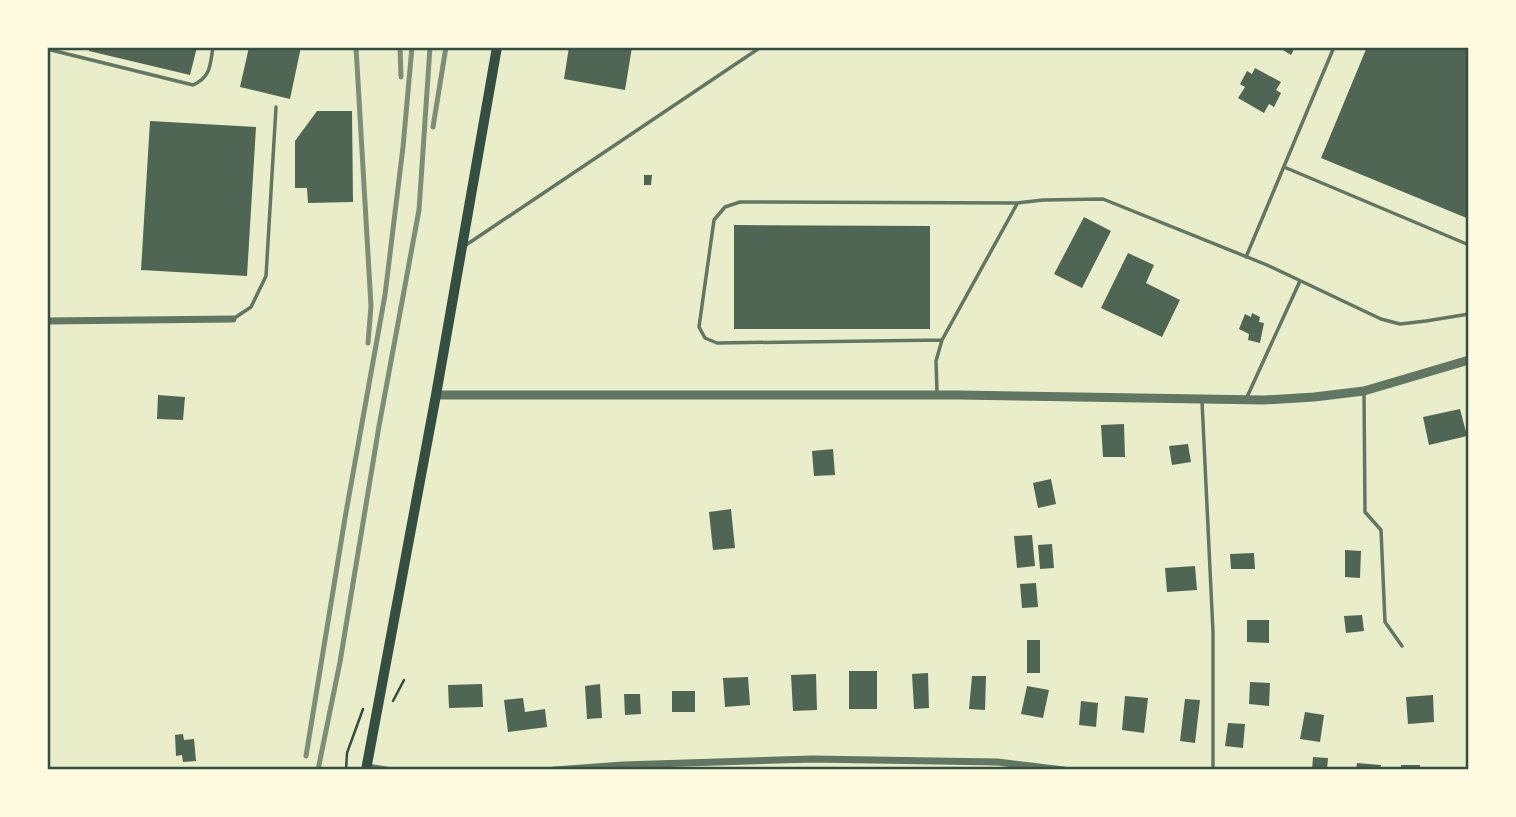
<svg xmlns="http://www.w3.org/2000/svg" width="1516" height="817" viewBox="0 0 1516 817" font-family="'Crimson Pro',serif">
<rect width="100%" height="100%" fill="#e9edc9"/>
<!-- building -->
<path fill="#4f6655" d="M 90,47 L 197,47 L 190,75 L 89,51 Z
M 249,47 L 301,47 L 290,99 L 240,87 Z
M 569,47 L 632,47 L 625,90 L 564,79 Z
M 1278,47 L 1295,47 L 1291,55 Z
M 1367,47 L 1469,47 L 1469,219 L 1321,158 Z
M 1255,68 L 1281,82 L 1276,90 L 1281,93 L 1274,107 L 1269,104 L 1264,113 L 1238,98 L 1245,87 L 1240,84 L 1247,71 L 1252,74 Z
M 317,111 L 352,111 L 353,202 L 308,203 L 307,188 L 295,188 L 295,141 Z
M 150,121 L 256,127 L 247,276 L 141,270 Z
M 644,175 L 652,175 L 651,185 L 644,185 Z
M 1084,217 L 1111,231 L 1082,288 L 1054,274 Z
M 734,225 L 930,226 L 930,329 L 734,329 Z
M 1128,253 L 1154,265 L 1146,283 L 1180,300 L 1162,337 L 1101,308 Z
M 1252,313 L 1260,317 L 1259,322 L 1264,323 L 1260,343 L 1248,340 L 1249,334 L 1239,329 L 1245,314 L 1251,317 Z
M 158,395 L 185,397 L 183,420 L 157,419 Z
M 1460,409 L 1467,436 L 1429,445 L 1423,417 Z
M 1124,424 L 1125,457 L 1103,457 L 1101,425 Z
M 1188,444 L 1191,462 L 1172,465 L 1169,446 Z
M 833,449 L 835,475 L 814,476 L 812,451 Z
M 1051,479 L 1056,504 L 1038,508 L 1033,483 Z
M 731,509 L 735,548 L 713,550 L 709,512 Z
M 1032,535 L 1035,566 L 1017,568 L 1014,536 Z
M 1052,544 L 1054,568 L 1040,569 L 1038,545 Z
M 1345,550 L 1361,551 L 1360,578 L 1345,577 Z
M 1254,553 L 1255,569 L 1231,569 L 1230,554 Z
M 1195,566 L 1197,590 L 1167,592 L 1165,568 Z
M 1036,583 L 1038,607 L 1022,608 L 1020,584 Z
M 1362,615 L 1364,631 L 1346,633 L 1344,616 Z
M 1247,620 L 1269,620 L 1269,643 L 1247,642 Z
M 1027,640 L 1040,640 L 1040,673 L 1027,673 Z
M 849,671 L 877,671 L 877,709 L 849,709 Z
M 928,673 L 929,708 L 914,709 L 912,674 Z
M 816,674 L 817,710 L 793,711 L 791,675 Z
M 972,676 L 986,676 L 985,710 L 969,709 Z
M 748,677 L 750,705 L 725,707 L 723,678 Z
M 1250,682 L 1270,683 L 1269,706 L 1249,704 Z
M 482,684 L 483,707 L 449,708 L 448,685 Z
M 600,684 L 602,718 L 587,719 L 585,686 Z
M 1027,686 L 1049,690 L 1043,718 L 1021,714 Z
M 672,691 L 695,691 L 695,712 L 672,712 Z
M 624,694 L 640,694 L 641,714 L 625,715 Z
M 1433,695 L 1434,722 L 1408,724 L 1406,697 Z
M 1125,696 L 1148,698 L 1144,733 L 1122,730 Z
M 523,698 L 525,712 L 545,709 L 547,727 L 508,732 L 504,700 Z
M 1185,699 L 1200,700 L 1195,743 L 1180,741 Z
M 1081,701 L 1098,703 L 1096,727 L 1079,725 Z
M 1305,712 L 1324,715 L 1320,742 L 1300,739 Z
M 1228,723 L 1245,724 L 1243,748 L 1225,746 Z
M 183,734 L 184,740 L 194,739 L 196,761 L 183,762 L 182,755 L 176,756 L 175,735 Z
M 1313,757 L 1328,758 L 1327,770 L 1312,770 Z
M 1357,763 L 1381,765 L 1380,770 L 1356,770 Z
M 1401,765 L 1420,765 L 1420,770 L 1401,770 Z"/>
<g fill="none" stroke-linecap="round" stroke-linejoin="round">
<!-- path -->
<path stroke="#344e41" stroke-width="2.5" d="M 393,701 L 404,680
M 346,770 L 347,753 L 363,709"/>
<!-- service -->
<path stroke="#617663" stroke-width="3.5" d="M 47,49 L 193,85 C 211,77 210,65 213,47
M 1284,167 L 1469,245
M 463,247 L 761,47
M 1246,257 L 1334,47
M 233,319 L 251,307 L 266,276 L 276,107
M 942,340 L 1017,204
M 937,392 L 936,361 L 942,340 L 717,343 L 705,338 L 699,327 L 714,220 L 725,207 L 740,202 L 1017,203 L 1043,200 L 1103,199 L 1267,265 L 1381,319 L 1400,324 L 1426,321 L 1469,314
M 1364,393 L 1365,512 L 1381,530 L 1385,622 L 1402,646
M 1247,397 L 1300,281
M 1202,401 L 1213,632 L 1213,770"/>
<!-- minor -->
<path stroke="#617663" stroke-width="7" d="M 47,321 L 233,319
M 367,767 L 386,770
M 554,770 L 623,765 L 812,759 L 997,762 L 1064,770"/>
<!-- tertiary -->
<path stroke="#617663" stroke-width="9" d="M 436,395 L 959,395 L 1264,400 L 1314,397 L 1364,391 L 1469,360"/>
<!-- secondary -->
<path stroke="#344e41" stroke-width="10" d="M 366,770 L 436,395 L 497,47"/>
<!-- rail -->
<path stroke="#7c8e77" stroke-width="5" d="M 356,47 L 371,306 L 368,343
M 400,47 L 401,77
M 433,127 L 446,47
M 306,756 L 345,518 L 385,295 L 403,147 L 412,47
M 318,770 L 340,662 L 379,426 L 419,210 L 430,47"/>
</g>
<!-- border -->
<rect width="1516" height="817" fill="none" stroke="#fefae0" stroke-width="98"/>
<rect x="49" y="49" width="1418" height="719" fill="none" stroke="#344e41" stroke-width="2.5"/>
</svg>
